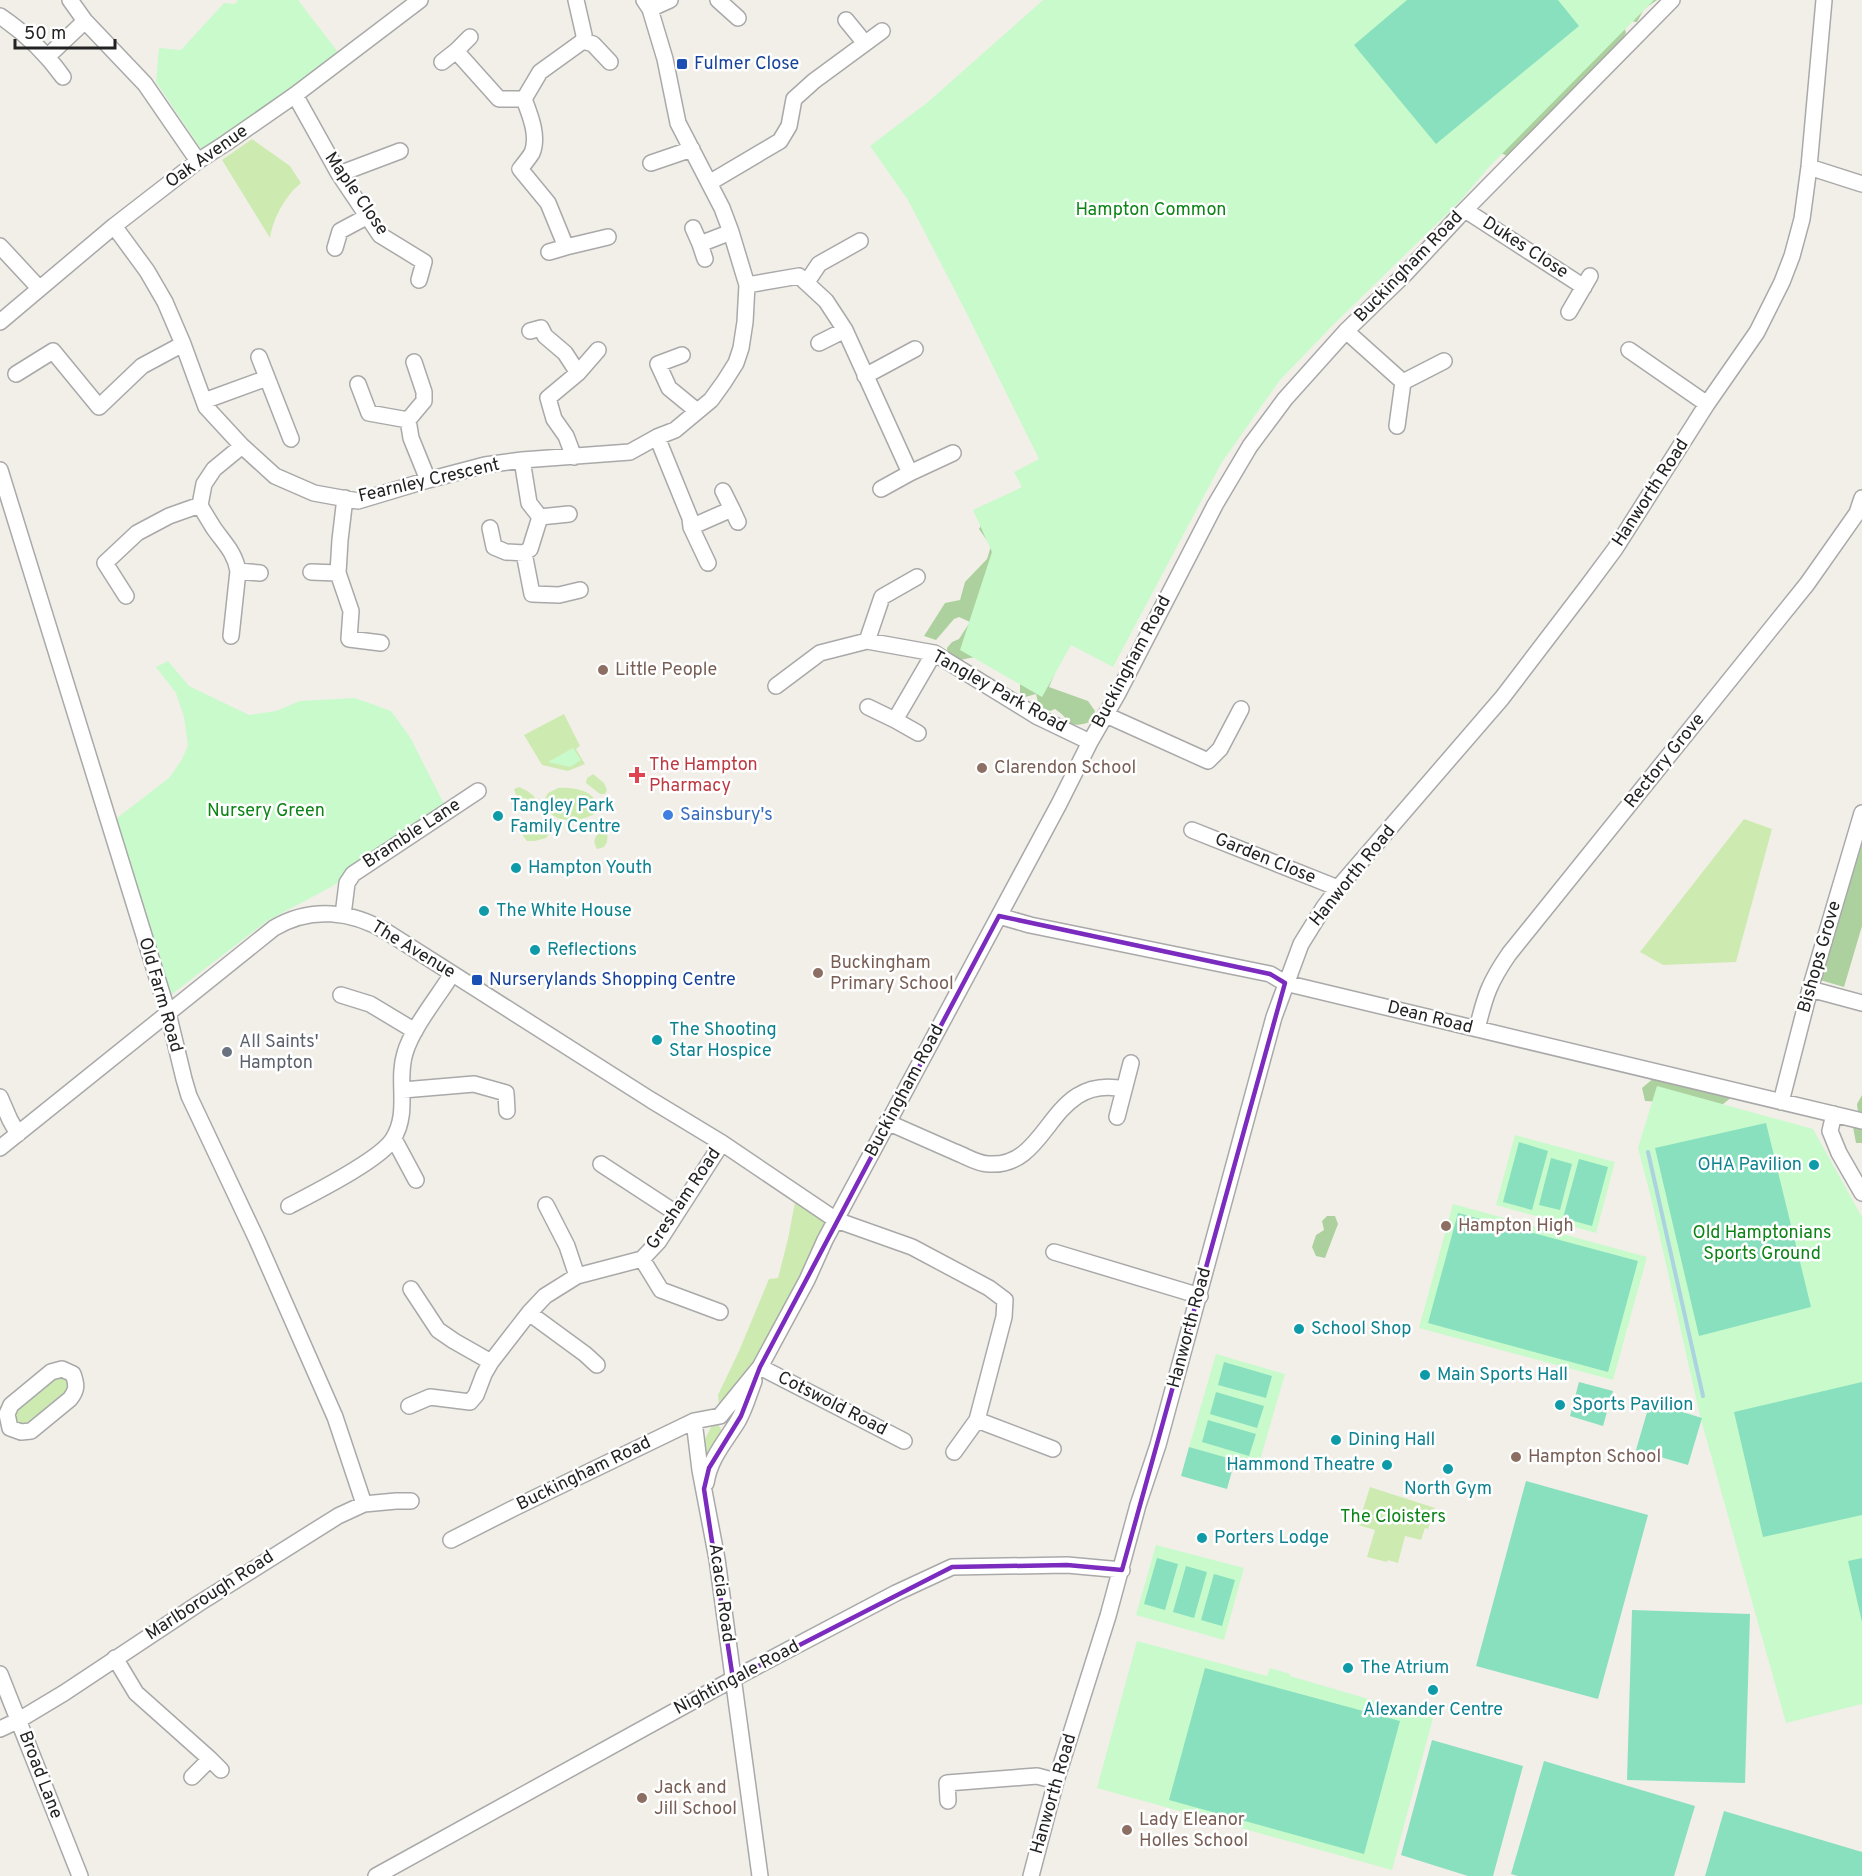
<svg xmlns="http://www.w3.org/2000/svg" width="1862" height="1876" viewBox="0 0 1862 1876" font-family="Overpass,sans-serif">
<rect width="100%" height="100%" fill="#f2efe9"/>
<!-- grass -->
<path fill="#cdebb0" d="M 252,139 L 290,166 L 301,183 C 286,195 273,218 270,238 L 222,160 Z
M 564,714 L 580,746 L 576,749 L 585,764 L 568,771 L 542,765 L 524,735 Z
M 593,774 L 604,783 L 607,790 L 605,794 L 600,794 L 586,783 L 587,778 Z
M 519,787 C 528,791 534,794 538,803 L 534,807 C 523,807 517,800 514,789 Z
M 558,788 C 574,787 600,791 598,812 C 585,821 558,825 547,810 C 546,808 544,801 544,800 L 548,793 Z
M 1744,819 L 1772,829 L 1736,962 L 1663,965 L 1640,952 Z
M 529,825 L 538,825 L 546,829 L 549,834 L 546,838 L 535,841 L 527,841 L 523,836 L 523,829 Z
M 602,828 L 608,829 L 607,842 L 604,847 L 597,849 C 591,840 597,835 602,828 Z
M 768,1173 L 836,1220 L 807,1280 L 720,1416 L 718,1395 L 739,1351 L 769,1279 L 778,1278 L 788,1239 L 795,1202 L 762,1180 Z
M 60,1374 L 69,1379 L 70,1390 L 32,1424 L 20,1427 L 13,1420 L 15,1409 Z
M 712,1425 L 717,1425 L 720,1427 L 722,1432 L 710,1456 L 706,1458 L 704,1441 Z
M 1370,1487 L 1435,1508 L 1428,1529 L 1425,1528 L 1421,1540 L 1405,1536 L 1398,1563 L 1388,1560 L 1387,1562 L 1367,1557 L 1375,1530 L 1358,1525 Z"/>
<!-- forest -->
<path fill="#add19e" d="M 1624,0 L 1657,0 L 1644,9 L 1637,22 L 1631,21 L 1624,26 L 1626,33 L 1617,46 L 1603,70 L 1580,82 L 1575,97 L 1507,156 L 1495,150 Z
M 983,522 L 995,534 L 985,655 L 960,660 L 948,657 L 947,648 L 952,642 L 959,639 L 970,622 L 959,617 L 954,619 L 936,640 L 924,636 L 945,603 L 960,600 L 965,582 L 987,559 L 991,546 L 979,529 Z
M 1067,644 L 1049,687 L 1088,701 L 1095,711 L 1093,721 C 1066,730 1074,722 1055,709 L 1050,711 L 1039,706 L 1036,694 L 1025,697 L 1020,693 L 1020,681 Z
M 1862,836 L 1862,926 L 1844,987 L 1820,980 Z
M 1655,1077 L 1733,1096 L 1722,1105 L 1645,1101 L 1642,1088 Z
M 1862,1095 L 1862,1143 L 1856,1143 L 1853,1127 L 1859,1120 L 1857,1104 Z
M 1327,1216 L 1335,1216 L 1338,1224 L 1325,1258 L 1316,1256 L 1312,1247 L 1316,1235 L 1324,1230 L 1322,1221 Z"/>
<!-- park -->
<path fill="#c8facc" d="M 238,0 L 298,0 L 341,56 L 201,149 L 156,82 L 159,48 L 181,50 L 224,3 L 235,4 Z
M 1043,0 L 1654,0 L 1490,166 L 1459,202 L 1332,326 L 1280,380 L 1222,462 L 1113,667 L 1071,645 L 1042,697 L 960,650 L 992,552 L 973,510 L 1022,487 L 1014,472 L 1039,459 L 966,312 L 908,200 L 870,146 L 928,102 Z
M 168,661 L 189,686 L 249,715 L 276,711 L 300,701 L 355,698 L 391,711 L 410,737 L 446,808 L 331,887 L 267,921 L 168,997 L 113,821 L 169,778 L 181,761 L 188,746 L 184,717 L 176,693 L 156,667 Z
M 573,748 L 581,760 L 570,767 L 548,762 Z
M 1657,1086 L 1813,1129 L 1862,1217 L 1862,1704 L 1786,1723 L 1700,1416 L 1652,1202 L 1638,1148 Z
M 1515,1135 L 1615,1162 L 1596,1233 L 1496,1205 Z
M 1453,1204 L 1647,1257 L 1613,1380 L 1419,1328 Z
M 1216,1354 L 1285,1374 L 1258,1467 L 1189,1447 Z
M 1156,1545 L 1244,1568 L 1224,1640 L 1136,1615 Z
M 1137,1641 L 1267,1676 L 1270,1668 L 1290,1674 L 1290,1676 L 1433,1718 L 1392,1870 L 1097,1788 Z"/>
<!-- pitch -->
<path fill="#88e0be" d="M 1407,0 L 1558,0 L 1579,26 L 1436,144 L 1354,45 Z
M 1766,1123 L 1811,1307 L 1699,1336 L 1655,1148 Z
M 1519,1142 L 1548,1151 L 1532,1210 L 1503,1202 Z
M 1551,1158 L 1572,1164 L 1560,1210 L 1539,1205 Z
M 1579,1159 L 1608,1167 L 1592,1226 L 1563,1218 Z
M 1458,1213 L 1638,1261 L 1608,1372 L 1428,1323 Z
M 1224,1362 L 1272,1376 L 1266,1398 L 1218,1385 Z
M 1579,1382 L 1613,1391 L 1603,1426 L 1570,1416 Z
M 1862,1382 L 1862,1515 L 1763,1537 L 1734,1412 Z
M 1216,1392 L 1264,1406 L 1257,1428 L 1210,1414 Z
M 1650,1402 L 1702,1418 L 1688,1465 L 1636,1450 Z
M 1208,1420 L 1256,1434 L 1249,1456 L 1202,1442 Z
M 1189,1447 L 1235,1460 L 1227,1489 L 1181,1476 Z
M 1526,1481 L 1648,1515 L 1598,1699 L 1476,1666 Z
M 1157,1558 L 1178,1564 L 1165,1610 L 1144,1604 Z
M 1862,1558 L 1862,1622 L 1848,1561 Z
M 1186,1566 L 1207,1572 L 1194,1618 L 1173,1612 Z
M 1214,1574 L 1235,1580 L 1222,1626 L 1201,1620 Z
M 1632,1610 L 1750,1614 L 1745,1783 L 1627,1780 Z
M 1205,1668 L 1400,1721 L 1364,1854 L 1169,1800 Z
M 1432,1740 L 1523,1766 L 1493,1876 L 1468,1876 L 1401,1855 Z
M 1544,1761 L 1695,1806 L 1674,1876 L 1518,1876 L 1511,1874 Z
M 1724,1811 L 1862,1852 L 1862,1876 L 1705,1876 Z"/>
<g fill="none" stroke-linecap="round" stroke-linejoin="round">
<!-- stream -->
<path stroke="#aad3df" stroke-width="4" d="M 1648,1152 L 1703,1396"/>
<!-- minor casing -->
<g stroke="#a9a9a9" stroke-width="18">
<path id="minor" d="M 70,0 L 85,21 L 145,84 L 198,161
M 718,0 L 738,18
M 650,9 L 670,0
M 0,16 C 25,33 46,53 63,77
M 846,20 L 864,42
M 470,37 L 456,51 L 499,99 L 524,99
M 583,41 L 593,44 L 610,62
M 48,56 L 85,21
M 442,62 L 456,51
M 295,95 L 339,174 L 380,235 L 424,262 L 419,280
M 651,163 L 692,149
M 1809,167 L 1862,184
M 339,174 L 400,151
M 709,183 L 780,141 L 789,126 L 794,99 L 814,81 L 882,31
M 1465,210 L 1584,287
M 114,226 L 147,271 L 165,302 L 183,344 L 206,407 L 242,446 L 275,476 L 314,493 L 358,501 L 428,480 L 485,465 L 522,460 L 630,452 L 657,437 L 675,430 L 711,400 L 724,382 L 736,363 L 741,348 L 745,322 L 747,285 L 731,232 L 722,208 L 678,123 L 665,59 L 650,9 L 644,0
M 693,228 L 700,244 L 731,232
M 700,244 L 705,259
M 0,246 L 39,288
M 566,247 L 608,237
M 335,248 L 340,231 L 368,216
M 549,252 L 566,247 L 548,203 L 520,169 C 524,164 529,158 532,153 C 539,136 530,115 524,99 L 540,72 L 583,41 L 584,35 L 576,0
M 807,282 L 819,264 L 860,241
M 747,285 L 799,276 L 826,301 L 845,330 L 910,473 L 881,489
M 1569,312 L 1590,276
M 0,322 L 114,226 L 198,161 L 226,143 L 295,95 L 420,0
M 530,331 L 541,328 L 545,336 L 565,353 L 578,373
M 1346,331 L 1403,382 L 1444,361
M 819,343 L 845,330
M 1629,350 L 1707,404
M 682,355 L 658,364 L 669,388 L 697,411
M 259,357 L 291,439
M 16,374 L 53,351 L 99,407 L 142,366 L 183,344
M 865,376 L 915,349
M 358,384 L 369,413 L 408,420 L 411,438 L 428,480
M 204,401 L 267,378
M 408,420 L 424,401 L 424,392 L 414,362
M 1397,426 L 1403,382
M 657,437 L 690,518 L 691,527 L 708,563
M 574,457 L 566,436 L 554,419 L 548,398 L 578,373 L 598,350
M 522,460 L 529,503 L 540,517 L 530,549 L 524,553 L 532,594 L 559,595 L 580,590
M 0,470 L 168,1013 L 184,1079 L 189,1096 L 257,1240 L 335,1417 L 364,1504
M 910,473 L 953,453
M 723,491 L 732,509
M 345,498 L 340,540 L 338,573 L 351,611 L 349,639 L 381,643
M 540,517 L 569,514
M 691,527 L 732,509 L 738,522
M 490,528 L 494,547 L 506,552 L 524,553
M 238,571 L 260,573
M 311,572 L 338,573
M 126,596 L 105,563 L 137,533 L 169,516 L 200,505
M 231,636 L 238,571 C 235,552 223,542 213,527 C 209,520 204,513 200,505 L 204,484 L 214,469 L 242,446
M 867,641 L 882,597 L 917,577
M 776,686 L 820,653 L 867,641 L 934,653 L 1038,717 L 1090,742
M 868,707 L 895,720
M 1106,715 L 1208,761 L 1220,749 L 1241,709
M 918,733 L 895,720 L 934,653
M 1192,830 L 1338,888
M 343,915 L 347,883 L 353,874 L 478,791
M 999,916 L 1030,925 L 1270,974 L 1285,983 L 1862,1121
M 1810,989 L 1862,1003
M 341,995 L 370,1004 L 415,1031
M 1477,1029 C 1485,996 1489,983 1509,954 L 1807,584 L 1857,513 L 1862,498
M 403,1090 L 474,1084 L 506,1093 L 507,1111
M 0,1097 L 10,1120 L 18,1134
M 1781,1102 L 1810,989 L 1862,813
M 1834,1114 L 1830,1131 L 1839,1153 L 1862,1193
M 1117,1117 L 1131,1063
M 887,1122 C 910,1132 932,1142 955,1152 C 966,1156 977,1164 989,1164 C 1051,1168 1048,1073 1124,1089
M 394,1139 L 416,1180
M 0,1148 L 274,928 C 311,906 352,911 387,932 L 651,1100 L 722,1143 L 836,1220 L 912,1247 L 989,1288 L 1005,1300 L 1004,1317 L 977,1420 L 954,1452
M 601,1164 L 676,1213
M 546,1205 L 567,1246 L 577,1276
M 289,1206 C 314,1193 380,1160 393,1139 C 410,1112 396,1081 405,1053 C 412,1028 438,997 452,974
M 1054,1252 L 1200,1296
M 642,1259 L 661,1290 L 720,1312
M 411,1289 L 438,1330 L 454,1341 L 491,1362
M 529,1313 L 585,1354 L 597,1365
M 760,1367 L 904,1441
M 62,1369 L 73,1374 C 77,1385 77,1390 70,1399 L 31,1431 L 21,1432 L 10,1428 L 7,1414 L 11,1405 L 51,1372 Z
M 409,1406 L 430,1397 L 470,1402 L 476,1395 L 484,1374 L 491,1362 L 529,1313 L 545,1296 L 577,1276 L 642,1259 L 659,1241 L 722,1143
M 977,1420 L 1053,1449
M 694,1421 L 700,1470 L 717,1559 L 760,1876
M 706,1483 C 710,1458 725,1442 738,1421 C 745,1409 749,1394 754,1381
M 451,1540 L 514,1508 L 694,1421 L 720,1416 L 760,1367 L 807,1280 L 825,1240 L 1059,804 L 1090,742 L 1117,695 L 1215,505 L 1250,446 L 1285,399 L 1346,331 L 1405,274 L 1458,217 L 1672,0
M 115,1658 L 136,1693 L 210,1759 L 192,1777
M 0,1674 L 80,1876
M 0,1729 L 19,1720 L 64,1693 L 198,1604 L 338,1516 L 364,1504 L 396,1501 L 411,1501
M 210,1759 L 221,1770
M 948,1801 L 947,1783 L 1037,1776 L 1056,1781
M 376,1876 L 733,1679 L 896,1593 L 952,1567 L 1067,1565 L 1122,1570
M 1031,1876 L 1056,1781 L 1108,1616 L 1138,1505 L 1158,1445 L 1274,1017 L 1301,944 L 1324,907 L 1338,888 L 1502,698 L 1586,588 L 1615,549 L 1707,404 L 1757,332 L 1782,282 L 1792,256 L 1802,219 L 1809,167 L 1824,0"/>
</g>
<!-- minor -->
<use href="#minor" stroke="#fff" stroke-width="15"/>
</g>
<!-- marked area -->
<path fill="none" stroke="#7b2cbf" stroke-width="4.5" stroke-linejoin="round" d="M 999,916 L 1270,974 L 1285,983 L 1122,1570 L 1067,1565 L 952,1567 L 733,1679 L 704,1489 L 709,1468 L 741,1416 L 760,1367 Z"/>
<!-- markers -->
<g fill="#1a4fb4" stroke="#fff" stroke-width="2">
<rect x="676" y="58" width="12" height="12" rx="3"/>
<rect x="471" y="974" width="12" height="12" rx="3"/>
</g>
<g fill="#8d6e63" stroke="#fff" stroke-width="2">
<circle cx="603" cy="670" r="6"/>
<circle cx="982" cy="768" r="6"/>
<circle cx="818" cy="973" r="6"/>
<circle cx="1446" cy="1226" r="6"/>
<circle cx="1516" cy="1457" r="6"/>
<circle cx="642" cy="1798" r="6"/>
<circle cx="1127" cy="1830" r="6"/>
</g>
<path fill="#e0444e" stroke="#fff" stroke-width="2" d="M634 766h6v6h6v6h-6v6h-6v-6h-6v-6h6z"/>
<circle fill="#3f7fe0" stroke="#fff" stroke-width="2" cx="668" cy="815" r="6"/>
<g fill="#0f9aa8" stroke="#fff" stroke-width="2">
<circle cx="498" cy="816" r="6"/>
<circle cx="516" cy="868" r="6"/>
<circle cx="484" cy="911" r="6"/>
<circle cx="535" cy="950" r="6"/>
<circle cx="657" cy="1040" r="6"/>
<circle cx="1814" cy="1165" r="6"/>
<circle cx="1299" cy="1329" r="6"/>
<circle cx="1425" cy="1375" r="6"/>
<circle cx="1560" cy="1405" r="6"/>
<circle cx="1336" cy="1440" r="6"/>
<circle cx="1387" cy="1465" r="6"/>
<circle cx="1448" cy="1469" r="6"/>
<circle cx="1202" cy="1538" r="6"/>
<circle cx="1348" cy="1668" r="6"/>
<circle cx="1433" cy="1690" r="6"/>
</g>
<circle fill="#6b7280" stroke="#fff" stroke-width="2" cx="227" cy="1052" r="6"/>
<g text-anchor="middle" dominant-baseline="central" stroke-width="5" stroke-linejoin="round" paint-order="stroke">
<!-- transit labels -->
<g font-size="18" fill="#164399" stroke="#fff" text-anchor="start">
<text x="694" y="64">Fulmer Close</text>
<text x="489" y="980">Nurserylands Shopping Centre</text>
</g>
<!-- street labels -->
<g font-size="18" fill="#222" stroke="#fff">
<text transform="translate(207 157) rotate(-35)">Oak Avenue</text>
<text transform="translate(356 194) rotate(55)">Maple Close</text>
<text transform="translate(1525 248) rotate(33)">Dukes Close</text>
<text transform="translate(1409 267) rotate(-46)">Buckingham Road</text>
<text transform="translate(429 481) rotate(-13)">Fearnley Crescent</text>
<text transform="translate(1651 493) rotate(-57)">Hanworth Road</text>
<text transform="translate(1132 662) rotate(-62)">Buckingham Road</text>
<text transform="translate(999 692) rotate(29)">Tangley Park Road</text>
<text transform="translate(1665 761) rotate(-51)">Rectory Grove</text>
<text transform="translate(412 834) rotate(-33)">Bramble Lane</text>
<text transform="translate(1265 859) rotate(22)">Garden Close</text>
<text transform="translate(1353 876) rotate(-51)">Hanworth Road</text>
<text transform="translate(413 950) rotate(31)">The Avenue</text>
<text transform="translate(1820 957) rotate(-74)">Bishops Grove</text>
<text transform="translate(160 995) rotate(74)">Old Farm Road</text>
<text transform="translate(1430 1018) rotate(14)">Dean Road</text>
<text transform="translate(905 1091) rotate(-62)">Buckingham Road</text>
<text transform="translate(684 1199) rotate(-56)">Gresham Road</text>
<text transform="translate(1190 1328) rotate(-75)">Hanworth Road</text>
<text transform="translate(832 1404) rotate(27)">Cotswold Road</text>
<text transform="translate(584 1474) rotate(-26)">Buckingham Road</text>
<text transform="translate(721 1593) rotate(82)">Acacia Road</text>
<text transform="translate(210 1596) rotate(-33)">Marlborough Road</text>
<text transform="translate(737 1678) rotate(-28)">Nightingale Road</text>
<text transform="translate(40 1775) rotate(69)">Broad Lane</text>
<text transform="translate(1054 1794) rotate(-74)">Hanworth Road</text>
</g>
<!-- park labels -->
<g font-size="18" fill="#0c8416" stroke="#fff">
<text x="1151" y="210">Hampton Common</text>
<text x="266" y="811">Nursery Green</text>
<text x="1762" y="1233">Old Hamptonians<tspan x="1762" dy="21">Sports Ground</tspan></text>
<text x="1393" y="1517">The Cloisters</text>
</g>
<!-- education labels -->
<g font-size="18" fill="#785e54" stroke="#fff" text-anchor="start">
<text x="615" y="670">Little People</text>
<text x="994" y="768">Clarendon School</text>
<text x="830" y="963">Buckingham<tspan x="830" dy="21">Primary School</tspan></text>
<text x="1458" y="1226">Hampton High</text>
<text x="1528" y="1457">Hampton School</text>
<text x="654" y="1788">Jack and<tspan x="654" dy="21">Jill School</tspan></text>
<text x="1139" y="1820">Lady Eleanor<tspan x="1139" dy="21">Holles School</tspan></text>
</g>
<!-- health labels -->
<g font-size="18" fill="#be3a42" stroke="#fff" text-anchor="start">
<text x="649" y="765">The Hampton<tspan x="649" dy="21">Pharmacy</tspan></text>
</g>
<!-- culture labels -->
<g font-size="18" fill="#0d838f" stroke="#fff" text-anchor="start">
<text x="510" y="806">Tangley Park<tspan x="510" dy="21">Family Centre</tspan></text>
<text x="528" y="868">Hampton Youth</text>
<text x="496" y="911">The White House</text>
<text x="547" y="950">Reflections</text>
<text x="669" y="1030">The Shooting<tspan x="669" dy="21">Star Hospice</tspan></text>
<text x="1802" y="1165" text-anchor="end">OHA Pavilion</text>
<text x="1311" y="1329">School Shop</text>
<text x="1437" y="1375">Main Sports Hall</text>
<text x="1572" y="1405">Sports Pavilion</text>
<text x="1348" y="1440">Dining Hall</text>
<text x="1375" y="1465" text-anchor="end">Hammond Theatre</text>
<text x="1448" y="1489" text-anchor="middle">North Gym</text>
<text x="1214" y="1538">Porters Lodge</text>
<text x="1360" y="1668">The Atrium</text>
<text x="1433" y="1710" text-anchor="middle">Alexander Centre</text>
</g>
<!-- shop labels -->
<g font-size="18" fill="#366cbe" stroke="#fff" text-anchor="start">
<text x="680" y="815">Sainsbury's</text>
</g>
<!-- worship labels -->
<g font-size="18" fill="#5b616d" stroke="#fff" text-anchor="start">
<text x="239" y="1042">All Saints'<tspan x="239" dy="21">Hampton</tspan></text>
</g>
</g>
<!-- scale -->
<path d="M15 39v9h100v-9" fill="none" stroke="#222222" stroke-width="3"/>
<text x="24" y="39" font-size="18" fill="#222222" stroke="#ffffff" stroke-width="4.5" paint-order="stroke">50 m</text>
</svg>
